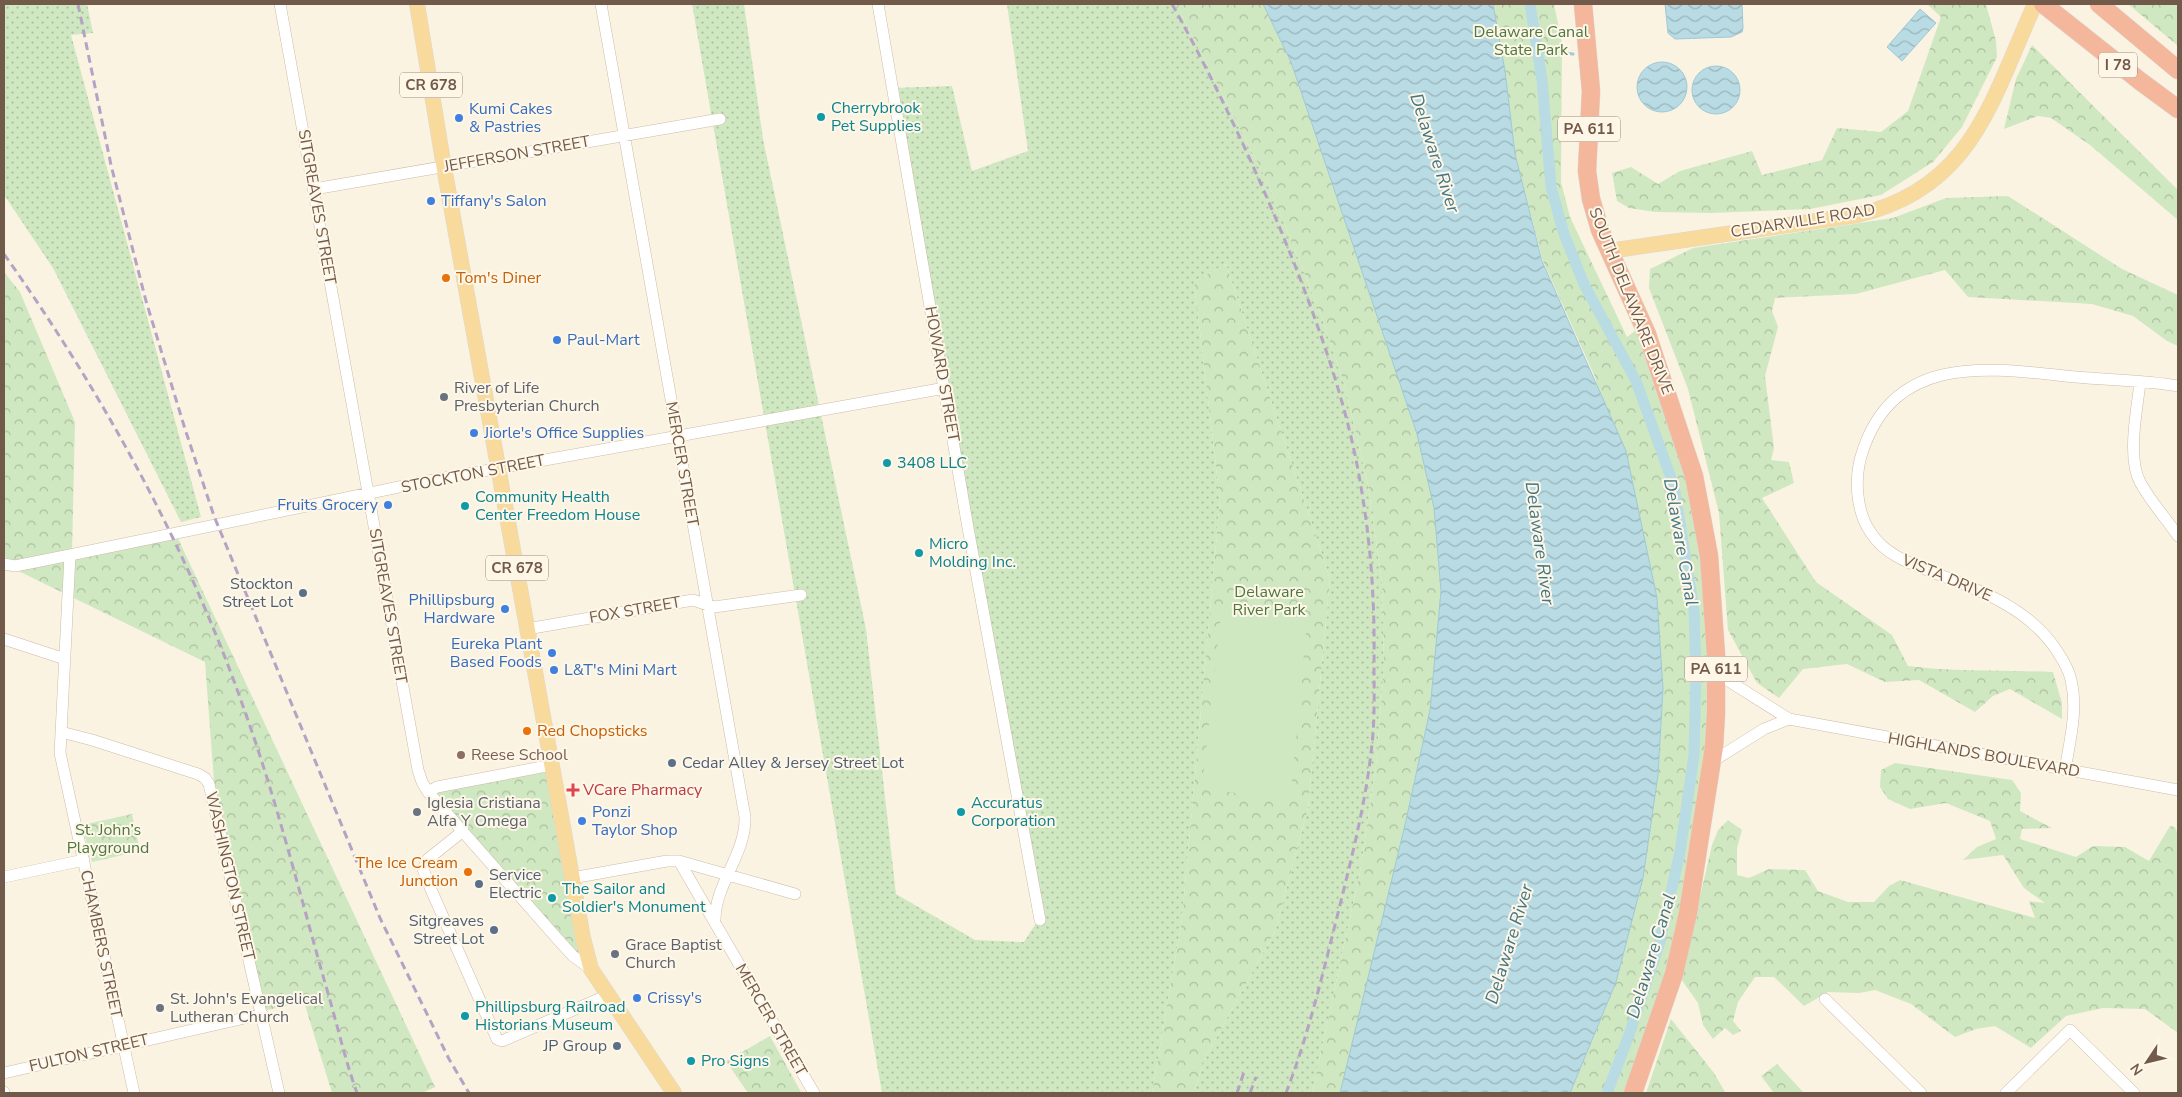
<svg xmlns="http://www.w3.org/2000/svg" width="2182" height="1097" viewBox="0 0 2182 1097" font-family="'Nunito Sans',sans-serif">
<defs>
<pattern id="grass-dots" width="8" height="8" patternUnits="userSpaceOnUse" patternTransform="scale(1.25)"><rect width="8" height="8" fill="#cfe8c1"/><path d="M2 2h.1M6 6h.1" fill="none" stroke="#acbf9f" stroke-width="1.8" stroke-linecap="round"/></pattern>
<pattern id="forest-crowns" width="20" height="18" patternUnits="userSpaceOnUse" patternTransform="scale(1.25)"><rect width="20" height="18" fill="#cfe8c1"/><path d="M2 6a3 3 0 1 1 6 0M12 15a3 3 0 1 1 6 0" fill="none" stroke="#acbf9f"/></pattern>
<pattern id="water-waves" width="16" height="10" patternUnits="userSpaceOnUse" patternTransform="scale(1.25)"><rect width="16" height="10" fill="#b8dbe4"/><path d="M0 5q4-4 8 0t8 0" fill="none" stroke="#9ab5bb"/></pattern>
</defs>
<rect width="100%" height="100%" fill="#fbf3e2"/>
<!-- grass -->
<path fill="url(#grass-dots)" d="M 4,4 L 87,4 L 93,33 L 71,35 L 201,517 L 181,522 L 53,268 L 4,195 Z
M 692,4 L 744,4 L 763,139 L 866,629 L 896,894 L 975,940 L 1024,942 L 1043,912 L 892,88 L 952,86 L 972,171 L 1028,151 L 1007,4 L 1176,4 L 1268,183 L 1320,312 L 1345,386 L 1368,485 L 1382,582 L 1384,667 L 1376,766 L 1360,872 L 1312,1093 L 1194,1093 L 1204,1060 L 1275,931 L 1308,808 L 1330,579 L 1226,264 L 1194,282 L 1220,500 L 1182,919 L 1152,1093 L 882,1093 Z"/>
<!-- forest -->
<path fill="url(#forest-crowns)" d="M 1176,4 L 1263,4 L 1291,62 L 1417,434 L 1434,508 L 1441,592 L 1430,710 L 1405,825 L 1353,1093 L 1312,1093 L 1360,872 L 1376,766 L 1384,667 L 1382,582 L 1368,485 L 1345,386 L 1320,312 L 1268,183 Z
M 1493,4 L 1554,4 L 1562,43 L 1561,182 L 1570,217 L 1627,337 L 1636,330 L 1689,485 L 1701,547 L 1711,697 L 1707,765 L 1683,907 L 1665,979 L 1625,1093 L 1570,1093 L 1616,982 L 1643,878 L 1658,775 L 1663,689 L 1657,598 L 1595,377 L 1543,261 L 1515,154 L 1505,71 Z
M 1927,4 L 1986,4 L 1996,41 L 1997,57 L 1962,127 L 1933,162 L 1881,195 L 1810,209 L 1712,213 L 1655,212 L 1629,208 L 1617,201 L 1612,173 L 1631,167 L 1658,184 L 1680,171 L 1752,151 L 1762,175 L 1822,160 L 1837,128 L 1881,132 L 1908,111 L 1941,17 Z
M 2128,4 L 2178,4 L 2178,46 Z
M 2032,45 L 2178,190 L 2178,220 L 2090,145 L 2051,118 L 2038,116 L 2004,129 L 2016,79 Z
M 2008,196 L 2122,269 L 2178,295 L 2178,346 L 2167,341 L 2133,316 L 2092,304 L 1968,297 L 1945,270 L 1856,294 L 1775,298 L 1772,311 L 1778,327 L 1765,376 L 1774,448 L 1771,460 L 1789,462 L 1794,483 L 1762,498 L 1816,582 L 1892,635 L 1908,666 C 1956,672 2005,670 2053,672 L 2062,703 L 2062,719 L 2010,689 L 1993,696 L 1975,712 L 1919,680 L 1885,682 L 1847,664 L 1803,669 L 1779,698 L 1757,683 L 1728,630 L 1719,513 L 1688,389 L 1649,288 L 1650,269 L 1693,248 L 1893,218 L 1946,198 Z
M 1226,264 L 1330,579 L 1308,808 L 1275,931 L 1204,1060 L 1194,1093 L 1152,1093 L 1182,919 L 1220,500 L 1194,282 Z
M 4,272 L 20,292 L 75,422 L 72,554 L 175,532 L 435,1087 L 422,1093 L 332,1093 L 304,1002 L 263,1011 L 215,795 L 205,662 L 4,564 Z
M 1895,763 L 2012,780 L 2021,793 L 2020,811 L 2052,828 L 2022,829 L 2020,839 L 2076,857 L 2093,846 L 2125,847 L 2149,861 L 2170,826 L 2175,827 L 2178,835 L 2178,1033 L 2145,1009 L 2103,1008 L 2066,1016 L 2031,1048 L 1995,1026 L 1976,1029 L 1955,1037 L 1911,1004 L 1875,990 L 1859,993 L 1828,992 L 1804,1006 L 1774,977 L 1755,977 L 1738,1002 L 1733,1021 L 1741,1031 L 1733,1035 L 1725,1028 L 1713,1039 L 1703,1025 L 1698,1003 L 1681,979 L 1712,845 L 1718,830 L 1728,820 L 1742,830 L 1737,848 L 1737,875 L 1749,878 L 1769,869 L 1805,870 L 1818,891 L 1848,902 L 1874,902 L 1889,886 L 1900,880 L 2035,918 L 2029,901 L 2045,903 L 2024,888 L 2003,855 L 1963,860 L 1977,847 L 1996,839 L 1990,821 L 1946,803 L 1910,809 L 1888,799 L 1880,787 L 1881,770 Z
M 552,765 L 591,969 L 428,792 Z
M 132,814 L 140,851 L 92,862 L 82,825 Z
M 1671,1019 L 1714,1073 L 1725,1092 L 1723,1093 L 1646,1093 Z
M 770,1036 L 801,1092 L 799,1093 L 748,1093 L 726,1061 Z
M 1777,1064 L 1804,1093 L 1774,1093 L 1761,1076 Z"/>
<!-- pitch -->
<path fill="#cfe8c1" d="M 1222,605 L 1308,612 L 1290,803 L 1202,787 Z"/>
<!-- water -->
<path fill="url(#water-waves)" stroke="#9ec9d5" d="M 1263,4 L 1493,4 L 1505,71 L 1515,154 L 1542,261 L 1626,451 L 1657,598 L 1663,689 L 1658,775 L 1643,878 L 1616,982 L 1570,1093 L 1340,1093 L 1405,825 L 1430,710 L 1441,591 L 1434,508 L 1417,434 L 1291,62 Z
M 1665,4 L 1742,4 L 1743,28 L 1742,32 L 1731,37 L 1675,39 L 1668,33 Z
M 1920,9 L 1936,23 L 1902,61 L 1887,47 Z
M1637 87a25 25 0 1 1 50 0a25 25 0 1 1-50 0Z
M1692 90a24 24 0 1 1 48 0a24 24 0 1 1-48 0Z"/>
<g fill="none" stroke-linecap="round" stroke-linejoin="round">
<!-- stream -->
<path stroke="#9ec9d5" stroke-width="3" d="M 1538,51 L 1573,54"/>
<!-- canal -->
<path stroke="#b8dbe4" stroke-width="11" d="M 1530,4 L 1542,80 L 1551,187 L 1564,234 L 1584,284 L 1636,381 L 1674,486 L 1694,610 L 1696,671 L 1694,755 L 1680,852 L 1659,945 L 1629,1035 L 1607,1093"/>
<!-- minor casing -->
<g stroke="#ccbba9" stroke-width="12">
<path id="minor" d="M 280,4 L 418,770 L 422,782 L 428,792 L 554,935 L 573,956 L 591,969
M 601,4 L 745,817 C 746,854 715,884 715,920
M 878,4 L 968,528 L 1040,920
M 314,189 L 720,119
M 2140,383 C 2137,409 2127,458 2140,482 C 2150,501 2166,518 2178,536
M 70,555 L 60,753 L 134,1093
M 4,564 L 15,566 L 70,555 L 428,481 L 945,388
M 527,629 L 693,600 L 714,607 L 801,595
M 4,639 L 65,659
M 1716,673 L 1789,719 L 2178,790
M 61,732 L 92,740 L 198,774 L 205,778 L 209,784 L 279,1093
M 1713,761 L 1764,729 L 1789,719
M 2065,770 C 2070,740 2078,710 2071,680 C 2069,670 2063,660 2057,651 C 2030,609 1982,591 1937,574 C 1912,564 1886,556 1871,533 C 1855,510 1854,475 1863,450 C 1897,350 1994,369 2076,377 C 2108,380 2147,380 2178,386
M 428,792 L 437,787 L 552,765
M 463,831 L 428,859 L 423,869 L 429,885 L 497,1039 L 502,1041 L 608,995
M 679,861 L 814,1093
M 4,877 L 84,860
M 572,878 L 667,861 L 679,861 L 795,894
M 1825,999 L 1921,1093
M 4,1073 L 262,1014
M 4,1092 L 4,1093
M 2006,1093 L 2070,1030 L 2134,1093"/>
</g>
<!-- major casing -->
<g stroke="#ddd7d4" stroke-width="16">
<path id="major" d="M 417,4 L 444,167 L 583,938 L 591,969 L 674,1093
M 1609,251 L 1857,215 C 1973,189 1992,98 2035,4"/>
</g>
<!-- highway casing -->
<g stroke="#ddd7d4" stroke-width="19">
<path id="highway" d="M 1583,4 L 1591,91 L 1587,171 L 1591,199 L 1600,230 L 1647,334 L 1694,476 L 1709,556 L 1716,655 L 1716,713 L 1714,747 L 1688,913 L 1674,974 L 1633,1093
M 2043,4 L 2140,81 L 2178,109
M 2099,4 L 2178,70"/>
</g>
<!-- minor -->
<use href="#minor" stroke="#fff" stroke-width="11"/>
<!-- major -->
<use href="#major" stroke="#f8db9c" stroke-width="15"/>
<!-- highway -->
<use href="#highway" stroke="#f4b79b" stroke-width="18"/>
<!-- rail -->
<path stroke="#b6a2c4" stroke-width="3" stroke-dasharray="8 5" stroke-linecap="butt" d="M 78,4 L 111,165 L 146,301 L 185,429 L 214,516 L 380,918 L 449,1059 L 469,1093
M 1172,4 C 1219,89 1260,177 1296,268 C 1323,338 1349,412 1361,487 C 1371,545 1375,604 1374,664 C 1374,690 1375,717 1372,744 C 1366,803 1351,860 1337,917 C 1322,977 1308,1036 1286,1093
M 4,254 C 102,392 188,548 244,709 C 276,798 299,891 325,983 C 336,1019 344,1057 357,1093
M 1237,1093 L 1244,1072
M 1250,1093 L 1256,1077"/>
</g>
<!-- markers -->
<g fill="#0f9aa8" stroke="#fef7e8" stroke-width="2">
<circle cx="821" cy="117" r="5"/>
<circle cx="887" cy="463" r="5"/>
<circle cx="465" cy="506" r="5"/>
<circle cx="919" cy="553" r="5"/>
<circle cx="961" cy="812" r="5"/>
<circle cx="552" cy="898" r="5"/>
<circle cx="465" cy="1016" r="5"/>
<circle cx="691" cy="1061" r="5"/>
</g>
<g fill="#3f7fe0" stroke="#fef7e8" stroke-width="2">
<circle cx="459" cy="118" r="5"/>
<circle cx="431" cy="201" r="5"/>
<circle cx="557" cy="340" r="5"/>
<circle cx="474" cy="433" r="5"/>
<circle cx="388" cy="505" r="5"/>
<circle cx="505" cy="609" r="5"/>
<circle cx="552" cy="653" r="5"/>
<circle cx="554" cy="670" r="5"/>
<circle cx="582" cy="821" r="5"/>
<circle cx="637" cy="998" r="5"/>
</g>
<g fill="#e8710a" stroke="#fef7e8" stroke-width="2">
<circle cx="446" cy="278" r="5"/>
<circle cx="527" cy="731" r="5"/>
<circle cx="468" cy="872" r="5"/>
</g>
<g fill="#6b7280" stroke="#fef7e8" stroke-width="2">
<circle cx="444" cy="397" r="5"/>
<circle cx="417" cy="812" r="5"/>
<circle cx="615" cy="954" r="5"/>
<circle cx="160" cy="1008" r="5"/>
</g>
<g fill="#5c6f8a" stroke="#fef7e8" stroke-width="2">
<circle cx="303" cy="593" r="5"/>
<circle cx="672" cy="763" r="5"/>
<circle cx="479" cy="884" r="5"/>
<circle cx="494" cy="930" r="5"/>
<circle cx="617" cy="1046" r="5"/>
</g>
<circle fill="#8d6e63" stroke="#fef7e8" stroke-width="2" cx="461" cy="755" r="5"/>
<path fill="#e0444e" stroke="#fef7e8" stroke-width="2" d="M570.5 782.5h5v5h5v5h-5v5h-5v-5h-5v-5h5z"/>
<g text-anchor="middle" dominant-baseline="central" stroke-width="4" stroke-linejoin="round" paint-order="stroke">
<!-- shield labels -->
<g fill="#fef7e8" stroke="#9c8979" stroke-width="1">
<rect x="2099" y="52.5" width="38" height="25" rx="4"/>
<rect x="400" y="72.5" width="62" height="25" rx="4"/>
<rect x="1558" y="116.5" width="62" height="25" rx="4"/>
<rect x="486" y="555.5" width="62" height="25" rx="4"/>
<rect x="1685" y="656.5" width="62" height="25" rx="4"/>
</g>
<g font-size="15" font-weight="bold" fill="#725a4a">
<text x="2118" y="65">I 78</text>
<text x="431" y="85">CR 678</text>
<text x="1589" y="129">PA 611</text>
<text x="517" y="568">CR 678</text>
<text x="1716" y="669">PA 611</text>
</g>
<!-- park labels -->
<g font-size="16" fill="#4e7842" stroke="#fef7e8">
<text x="1531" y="32">Delaware Canal<tspan x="1531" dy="18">State Park</tspan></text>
<text x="1269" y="592">Delaware<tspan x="1269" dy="18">River Park</tspan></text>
<text x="108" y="830">St. John’s<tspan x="108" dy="18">Playground</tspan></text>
</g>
<!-- culture labels -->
<g font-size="16" fill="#0d838f" stroke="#fef7e8" text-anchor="start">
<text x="831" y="108">Cherrybrook<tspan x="831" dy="18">Pet Supplies</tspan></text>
<text x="897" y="463">3408 LLC</text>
<text x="475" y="497">Community Health<tspan x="475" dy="18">Center Freedom House</tspan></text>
<text x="929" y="544">Micro<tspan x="929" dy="18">Molding Inc.</tspan></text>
<text x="971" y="803">Accuratus<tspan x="971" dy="18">Corporation</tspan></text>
<text x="562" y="889">The Sailor and<tspan x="562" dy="18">Soldier's Monument</tspan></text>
<text x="475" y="1007">Phillipsburg Railroad<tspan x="475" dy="18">Historians Museum</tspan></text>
<text x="701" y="1061">Pro Signs</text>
</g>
<!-- shop labels -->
<g font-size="16" fill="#366cbe" stroke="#fef7e8" text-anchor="start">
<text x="469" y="109">Kumi Cakes<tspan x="469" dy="18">&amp; Pastries</tspan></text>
<text x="441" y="201">Tiffany's Salon</text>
<text x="567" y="340">Paul-Mart</text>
<text x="484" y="433">Jiorle's Office Supplies</text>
<text x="378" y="505" text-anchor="end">Fruits Grocery</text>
<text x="495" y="600" text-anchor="end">Phillipsburg<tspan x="495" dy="18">Hardware</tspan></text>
<text x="542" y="644" text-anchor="end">Eureka Plant<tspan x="542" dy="18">Based Foods</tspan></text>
<text x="564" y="670">L&amp;T's Mini Mart</text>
<text x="592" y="812">Ponzi<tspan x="592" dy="18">Taylor Shop</tspan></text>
<text x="647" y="998">Crissy's</text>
</g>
<!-- street labels -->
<g font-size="16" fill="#725a4a" stroke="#fef7e8">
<text transform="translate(517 154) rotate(-10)">JEFFERSON STREET</text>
<text transform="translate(317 207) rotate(80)">SITGREAVES STREET</text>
<text transform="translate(1803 221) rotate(-9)">CEDARVILLE ROAD</text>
<text transform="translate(1631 301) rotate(68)">SOUTH DELAWARE DRIVE</text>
<text transform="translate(942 374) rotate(80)">HOWARD STREET</text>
<text transform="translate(682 464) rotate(80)">MERCER STREET</text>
<text transform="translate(473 474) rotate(-11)">STOCKTON STREET</text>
<text transform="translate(1947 578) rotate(23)">VISTA DRIVE</text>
<text transform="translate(388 606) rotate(80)">SITGREAVES STREET</text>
<text transform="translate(635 610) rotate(-10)">FOX STREET</text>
<text transform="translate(1984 755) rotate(10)">HIGHLANDS BOULEVARD</text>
<text transform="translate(230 876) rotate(77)">WASHINGTON STREET</text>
<text transform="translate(101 944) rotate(78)">CHAMBERS STREET</text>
<text transform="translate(771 1020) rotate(60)">MERCER STREET</text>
<text transform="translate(89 1053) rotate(-13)">FULTON STREET</text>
</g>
<!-- food labels -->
<g font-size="16" fill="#c56008" stroke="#fef7e8" text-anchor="start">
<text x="456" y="278">Tom's Diner</text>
<text x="537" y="731">Red Chopsticks</text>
<text x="458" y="863" text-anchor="end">The Ice Cream<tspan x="458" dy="18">Junction</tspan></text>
</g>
<!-- worship labels -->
<g font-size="16" fill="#5b616d" stroke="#fef7e8" text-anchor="start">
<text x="454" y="388">River of Life<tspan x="454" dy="18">Presbyterian Church</tspan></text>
<text x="427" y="803">Iglesia Cristiana<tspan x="427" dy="18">Alfa Y Omega</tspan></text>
<text x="625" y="945">Grace Baptist<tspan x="625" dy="18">Church</tspan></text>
<text x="170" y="999">St. John's Evangelical<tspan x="170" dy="18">Lutheran Church</tspan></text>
</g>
<!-- service labels -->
<g font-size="16" fill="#4e5e75" stroke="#fef7e8" text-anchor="end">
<text x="293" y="584">Stockton<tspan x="293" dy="18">Street Lot</tspan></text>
<text x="682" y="763" text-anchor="start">Cedar Alley &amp; Jersey Street Lot</text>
<text x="489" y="875" text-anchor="start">Service<tspan x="489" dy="18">Electric</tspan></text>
<text x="484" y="921">Sitgreaves<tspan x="484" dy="18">Street Lot</tspan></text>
<text x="607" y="1046">JP Group</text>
</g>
<!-- education labels -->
<g font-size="16" fill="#785e54" stroke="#fef7e8" text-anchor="start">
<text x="471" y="755">Reese School</text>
</g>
<!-- health labels -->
<g font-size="16" fill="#be3a42" stroke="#fef7e8" text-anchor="start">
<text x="583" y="790">VCare Pharmacy</text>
</g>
<!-- water labels -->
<g font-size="18" font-style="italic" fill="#447685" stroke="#fef7e8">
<text transform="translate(1435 153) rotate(72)">Delaware River</text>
<text transform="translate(1681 542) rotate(80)">Delaware Canal</text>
<text transform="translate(1540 543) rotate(82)">Delaware River</text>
<text transform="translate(1509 944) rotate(-73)">Delaware River</text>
<text transform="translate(1651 956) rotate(-73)">Delaware Canal</text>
</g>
</g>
<!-- border -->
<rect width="2182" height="1097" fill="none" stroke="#725a4a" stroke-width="10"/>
<!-- north arrow -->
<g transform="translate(2147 1062) rotate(235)" stroke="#fef7e8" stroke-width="4" paint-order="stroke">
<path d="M0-4L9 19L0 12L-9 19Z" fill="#725a4a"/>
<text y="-8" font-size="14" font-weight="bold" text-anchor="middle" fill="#725a4a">N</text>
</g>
</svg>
